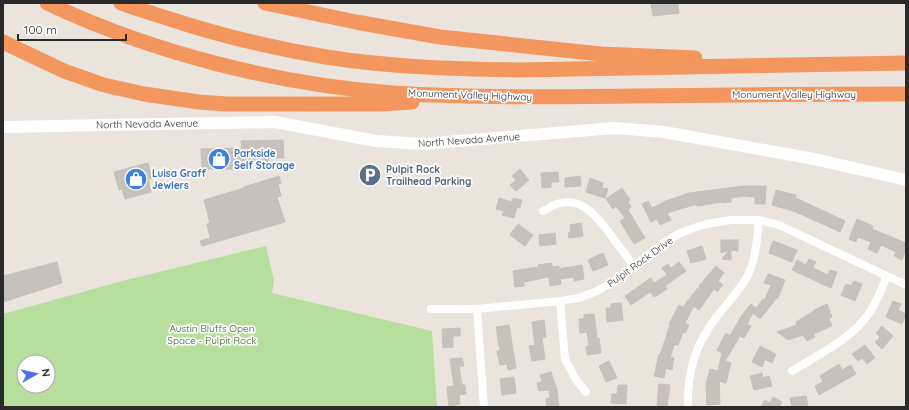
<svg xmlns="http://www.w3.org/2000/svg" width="909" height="410" viewBox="0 0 909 410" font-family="Quicksand,sans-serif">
<rect width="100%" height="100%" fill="#ebe4dd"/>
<!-- green -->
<path fill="#b6de9c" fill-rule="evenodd" d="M 266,246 L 274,281 L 272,293 L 432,331 L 437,407 L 3,407 L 3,314 L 126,280 ZM 24,362 L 48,362 L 48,386 L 24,386 Z"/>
<!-- building -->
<path fill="#c6c1bc" stroke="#c6c0b6" d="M 651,3 L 678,3 L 679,13 L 653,16 Z
M 283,140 L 284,158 L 269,158 L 269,162 L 242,162 L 242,169 L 202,169 L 201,149 L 242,148 L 241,141 Z
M 148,163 L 152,178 L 148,179 L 151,192 L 125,199 L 122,189 L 119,190 L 114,172 Z
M 520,169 L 529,180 L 516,191 L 510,185 L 516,180 L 512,176 Z
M 558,172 L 559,182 L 551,182 L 551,187 L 542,188 L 541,173 Z
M 279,176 L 281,183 L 278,184 L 281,196 L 277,197 L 285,222 L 202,246 L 200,241 L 210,238 L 207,224 L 210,223 L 204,200 L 244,188 L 244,187 Z
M 580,176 L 581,186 L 565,187 L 565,178 Z
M 590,178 L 603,183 L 602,188 L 608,189 L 605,198 L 586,192 Z
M 745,186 L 766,186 L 765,204 L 755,204 L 755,197 L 744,196 L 731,198 L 731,202 L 722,203 L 722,202 L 697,206 L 697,204 L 667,213 L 671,220 L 660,225 L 657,219 L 651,222 L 642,204 L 648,201 L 652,208 L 666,201 L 689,193 Z
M 622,188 L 630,200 L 628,202 L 631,207 L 628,210 L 645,238 L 634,244 L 620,221 L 625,218 L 616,206 L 613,209 L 606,199 Z
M 776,190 L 796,195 L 796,198 L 845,221 L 840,232 L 796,212 L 772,205 Z
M 499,198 L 512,202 L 513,198 L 522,200 L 520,208 L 517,207 L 514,218 L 502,215 L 504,211 L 496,209 Z
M 857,219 L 873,226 L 872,229 L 906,243 L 906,255 L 904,254 L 902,260 L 894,256 L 896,252 L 881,245 L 877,253 L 868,249 L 871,242 L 858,237 L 856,242 L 849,239 Z
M 581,223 L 583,236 L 569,238 L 568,233 L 571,232 L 570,225 Z
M 518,224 L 533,235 L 525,246 L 510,235 Z
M 555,233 L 556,244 L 540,246 L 539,235 Z
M 738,239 L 738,251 L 731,250 L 731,260 L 722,259 L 729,250 L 721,253 L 721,240 L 737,240 Z
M 773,241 L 797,250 L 792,262 L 769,253 Z
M 702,246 L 706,259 L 691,263 L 687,251 Z
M 603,253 L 608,265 L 593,271 L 588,260 Z
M 809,259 L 816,262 L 813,268 L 828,275 L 830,270 L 837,272 L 831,288 L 792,270 L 797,260 L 806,265 Z
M 57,262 L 62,283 L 3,302 L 3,276 Z
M 679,262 L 686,271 L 665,286 L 667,289 L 654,297 L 650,292 L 631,305 L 625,296 L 651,278 L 654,283 L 667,275 L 662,268 L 668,264 L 671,268 Z
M 552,263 L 552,267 L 559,266 L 559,269 L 582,265 L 584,279 L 574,281 L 574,277 L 560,279 L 561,284 L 550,286 L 549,277 L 524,282 L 524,286 L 515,287 L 513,271 L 538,267 L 538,265 Z
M 716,266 L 724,273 L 718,281 L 723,285 L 717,292 L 714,289 L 699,310 L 694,306 L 685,323 L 689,325 L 685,333 L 683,332 L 678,345 L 675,344 L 670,357 L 674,358 L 672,370 L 666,368 L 664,378 L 654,376 L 659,354 L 660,355 L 670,325 L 669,324 L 679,305 L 683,307 L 698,288 L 702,294 L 699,286 Z
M 768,274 L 785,280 L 778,298 L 777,298 L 760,319 L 753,313 L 747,324 L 751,326 L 744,338 L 740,336 L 725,361 L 731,363 L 726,383 L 719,381 L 720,404 L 707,405 L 706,384 L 710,369 L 718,371 L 722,353 L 717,350 L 726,333 L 730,336 L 742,315 L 751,304 L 756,308 L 763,299 L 765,300 L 771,285 L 764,283 Z
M 854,281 L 862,284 L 855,301 L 841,295 L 846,284 L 851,286 Z
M 893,301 L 901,304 L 898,310 L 906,314 L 902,324 L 886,317 Z
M 621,303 L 623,320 L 607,322 L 606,308 L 611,308 L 611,304 Z
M 827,304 L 832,317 L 829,318 L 832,326 L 813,334 L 815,337 L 807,341 L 803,335 L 788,340 L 777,332 L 797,325 L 796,322 L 814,311 L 814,310 Z
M 594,314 L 597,338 L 599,338 L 601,353 L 587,355 L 586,346 L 589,346 L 587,332 L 580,333 L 579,319 L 584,319 L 584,315 Z
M 544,320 L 546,337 L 542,338 L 545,359 L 532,361 L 529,346 L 535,345 L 532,322 Z
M 509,325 L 516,368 L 508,370 L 507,364 L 500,365 L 497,351 L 500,351 L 496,327 Z
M 882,326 L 893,336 L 882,349 L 875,342 L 880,337 L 876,333 Z
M 460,328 L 460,336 L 453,336 L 453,347 L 443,348 L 442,329 Z
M 865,345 L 875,358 L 867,364 L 862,358 L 858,361 L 852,354 Z
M 760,346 L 776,354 L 772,363 L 765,359 L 762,367 L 752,362 Z
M 462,358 L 464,366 L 459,367 L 462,385 L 465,385 L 466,394 L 459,395 L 460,404 L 449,406 L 447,387 L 454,386 L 450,359 Z
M 609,361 L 617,378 L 606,382 L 599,366 Z
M 839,364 L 842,370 L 851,365 L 856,374 L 819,395 L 815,386 L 823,382 L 820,376 Z
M 551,372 L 557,390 L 559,407 L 547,407 L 546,399 L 550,398 L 549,390 L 539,391 L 537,383 L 542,382 L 540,375 Z
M 762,373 L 763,378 L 769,376 L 772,386 L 754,390 L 750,376 Z
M 514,377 L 516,393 L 502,395 L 500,379 Z
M 659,384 L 670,385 L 667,407 L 657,406 Z
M 618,385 L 627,385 L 626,404 L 611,403 L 612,394 L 617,394 Z
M 806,396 L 808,406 L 792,407 L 790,398 Z
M 773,397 L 782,402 L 779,407 L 761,407 L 765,400 L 770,403 Z"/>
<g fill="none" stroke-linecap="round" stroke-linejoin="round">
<!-- street -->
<path stroke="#fff" stroke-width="8" d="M 543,211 C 548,209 552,205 557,204 C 581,196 595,215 608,231 C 616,243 625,254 634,266
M 560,301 L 565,359 L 576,380 L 586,392
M 431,309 L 477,309 L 560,301 L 579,298 L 597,291 L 613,282 L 665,242 L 680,233 L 694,228 L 706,224 L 731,220 L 759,220 L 779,225 L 906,285
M 477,309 L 484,407
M 792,371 C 819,354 852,339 870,312 C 877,301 882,288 887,276
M 688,407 C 687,370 696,342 719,314 C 728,302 740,290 747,277 C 756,260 757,240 759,220"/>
<!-- secondary -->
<path stroke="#fff" stroke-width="12" d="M 3,127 L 275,122 L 376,141 L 423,144 L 615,128 L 664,132 L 814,159 L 906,180"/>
<!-- highway -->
<path stroke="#f3975f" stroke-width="15" d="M 47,3 C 153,53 275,84 393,93 C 473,98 554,97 634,96 C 725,95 815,94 906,94
M 121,3 C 137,9 154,14 170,19 C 221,36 273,48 326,57 C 389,67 454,69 519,70 L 906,63
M 265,3 L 356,22 L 440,37 L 601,54 L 695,58
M 3,42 L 64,71 L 104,85 L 144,94 L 199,102 L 227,104 L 380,104 L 412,102"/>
</g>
<!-- icons -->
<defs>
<g id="shop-disc" transform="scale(1.15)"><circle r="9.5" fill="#3f7fe0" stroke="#fff"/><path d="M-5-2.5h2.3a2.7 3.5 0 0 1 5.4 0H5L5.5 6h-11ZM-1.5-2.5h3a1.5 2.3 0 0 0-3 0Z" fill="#fff"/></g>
<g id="parking-disc" transform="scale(1.15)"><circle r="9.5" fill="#5c6f8a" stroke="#fff"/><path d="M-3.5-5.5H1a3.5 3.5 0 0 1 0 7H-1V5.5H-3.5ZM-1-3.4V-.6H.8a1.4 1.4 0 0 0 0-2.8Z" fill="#fff"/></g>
</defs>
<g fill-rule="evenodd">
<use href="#shop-disc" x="219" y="159"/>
<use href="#parking-disc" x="370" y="175"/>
<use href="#shop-disc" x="136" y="179"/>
</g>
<g text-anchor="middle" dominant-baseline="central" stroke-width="3.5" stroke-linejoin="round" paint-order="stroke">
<!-- street labels -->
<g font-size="10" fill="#2a2a2a" stroke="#fff">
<text x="794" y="94">Monument Valley Highway</text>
<text transform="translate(470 95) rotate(2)">Monument Valley Highway</text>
<text transform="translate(147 124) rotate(-1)">North Nevada Avenue</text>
<text transform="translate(469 140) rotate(-4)">North Nevada Avenue</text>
<text transform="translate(640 262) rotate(-36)">Pulpit Rock Drive</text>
</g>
<!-- shop labels -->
<g font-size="10" font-weight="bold" fill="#366cbe" stroke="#fff" text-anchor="start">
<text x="234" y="153">Parkside<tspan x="234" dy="12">Self Storage</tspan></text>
<text x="152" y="173">Luisa Graff<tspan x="152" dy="12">Jewlers</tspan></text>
</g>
<!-- service labels -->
<g font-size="10" font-weight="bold" fill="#4e5e75" stroke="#fff" text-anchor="start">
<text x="386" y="169">Pulpit Rock<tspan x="386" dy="12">Trailhead Parking</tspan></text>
</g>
<!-- park labels -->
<g font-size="10" fill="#30621f" stroke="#fff">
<text x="212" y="328">Austin Bluffs Open<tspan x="212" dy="12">Space - Pulpit Rock</tspan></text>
</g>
</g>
<!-- border -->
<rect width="909" height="410" fill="none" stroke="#2a2a2a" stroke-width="8"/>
<!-- north arrow -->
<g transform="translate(36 374) rotate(82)"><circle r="19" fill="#ffffff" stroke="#aaaaaa"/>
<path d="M0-3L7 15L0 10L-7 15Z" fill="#476fee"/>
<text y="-6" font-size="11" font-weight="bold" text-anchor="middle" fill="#2a2a2a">N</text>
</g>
<!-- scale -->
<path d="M18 34v6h108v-6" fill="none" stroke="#2a2a2a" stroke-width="2"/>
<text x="24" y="34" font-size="12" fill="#2a2a2a" stroke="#ffffff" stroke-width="3" paint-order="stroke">100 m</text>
</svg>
